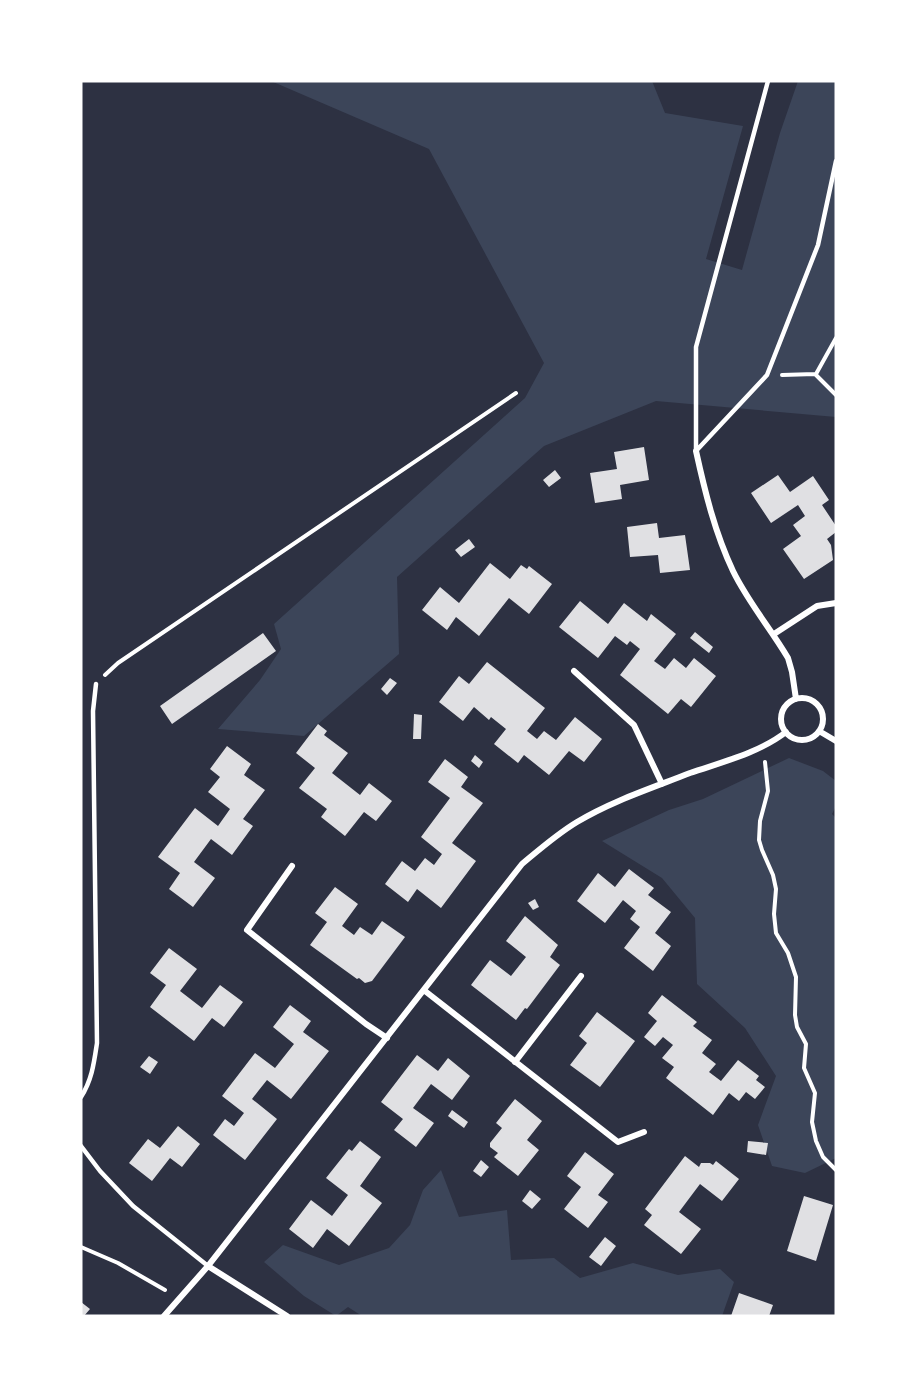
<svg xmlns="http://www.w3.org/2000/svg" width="917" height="1397" viewBox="0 0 917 1397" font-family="Spectral,serif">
<rect width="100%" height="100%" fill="#2d3142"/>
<!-- green -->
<path fill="#3c4559" d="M 271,81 L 652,81 L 665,113 L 743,126 L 706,259 L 742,270 L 780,133 L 798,81 L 836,81 L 836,417 L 656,401 L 544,446 L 397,577 L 399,654 L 304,736 L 218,729 L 260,680 L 281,649 L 274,624 L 525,398 L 544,363 L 429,149 Z
M 789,758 L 823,771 L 836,781 L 836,806 L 832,814 L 836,818 L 836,1158 L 805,1173 L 772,1166 L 758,1125 L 776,1076 L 745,1028 L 697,984 L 695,918 L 662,878 L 602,841 L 669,810 L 703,799 Z
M 441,1170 L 459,1217 L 507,1210 L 511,1260 L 554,1258 L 580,1278 L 633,1263 L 678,1275 L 720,1269 L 734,1282 L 722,1316 L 362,1316 L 348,1307 L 336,1316 L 304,1296 L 264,1262 L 283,1245 L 339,1265 L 389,1248 L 410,1225 L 423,1190 Z"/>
<!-- building -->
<path fill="#e0e0e3" d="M 644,447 L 649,480 L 620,485 L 622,499 L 595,503 L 590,473 L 617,469 L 614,452 Z
M 555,470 L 561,478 L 549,487 L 543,480 Z
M 778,475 L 790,492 L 813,476 L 829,500 L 822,505 L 836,526 L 836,532 L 827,539 L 831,545 L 833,560 L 804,579 L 783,549 L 801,536 L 793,525 L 805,516 L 798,505 L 771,523 L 751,493 Z
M 657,523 L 659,538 L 685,535 L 690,570 L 660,573 L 658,555 L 630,557 L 627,527 Z
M 469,539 L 475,547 L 461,557 L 455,550 Z
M 490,563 L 510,579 L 521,565 L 527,569 L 529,566 L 552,584 L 529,614 L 509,598 L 479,636 L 456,617 L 447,630 L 422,610 L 440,587 L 459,603 Z
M 580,601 L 608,624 L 624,603 L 647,621 L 651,614 L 676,634 L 654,661 L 665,669 L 674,658 L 686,668 L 694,658 L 716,676 L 691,707 L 681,699 L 668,714 L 620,675 L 640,649 L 630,641 L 627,645 L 615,636 L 598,658 L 559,627 Z
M 695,632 L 713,647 L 709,653 L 690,638 Z
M 263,633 L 276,651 L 172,724 L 160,706 Z
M 487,662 L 545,708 L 527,731 L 537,739 L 544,731 L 556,740 L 575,717 L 602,739 L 584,762 L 569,751 L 549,775 L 524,755 L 518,763 L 494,744 L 506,729 L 491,717 L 489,720 L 474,707 L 463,721 L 439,702 L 459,676 L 469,684 Z
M 390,678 L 397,683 L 387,695 L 381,689 Z
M 414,714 L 422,715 L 421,739 L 413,739 Z
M 318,724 L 327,731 L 324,735 L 348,753 L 332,773 L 360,795 L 369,783 L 392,801 L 376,821 L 364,812 L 345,836 L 321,817 L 327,809 L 299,788 L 315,768 L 296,753 Z
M 227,746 L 251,764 L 244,775 L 265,790 L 243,819 L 253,826 L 232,855 L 211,839 L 194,862 L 215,878 L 193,907 L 169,889 L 180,873 L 158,857 L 195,808 L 218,826 L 230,809 L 208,792 L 220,777 L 210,769 Z
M 475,755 L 483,762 L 479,768 L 471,761 Z
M 445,759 L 468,777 L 461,787 L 483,803 L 452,843 L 476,861 L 441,908 L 417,889 L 408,902 L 385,884 L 402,861 L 415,871 L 425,858 L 434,865 L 442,854 L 421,837 L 450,798 L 428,782 Z
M 629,869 L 654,888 L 648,895 L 671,912 L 655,933 L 671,946 L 653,971 L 624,948 L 640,927 L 630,919 L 636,911 L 623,900 L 605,923 L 577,901 L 598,873 L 615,887 Z
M 335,887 L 358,904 L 342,926 L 354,935 L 360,927 L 372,935 L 382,921 L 405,937 L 372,981 L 365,983 L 359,978 L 357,979 L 310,945 L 327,922 L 315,913 Z
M 535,899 L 539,907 L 533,910 L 528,903 Z
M 525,916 L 558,945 L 550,957 L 560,965 L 527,1009 L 525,1008 L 516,1020 L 471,985 L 490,960 L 511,976 L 526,957 L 506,941 Z
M 169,948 L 197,969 L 180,991 L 202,1008 L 220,985 L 243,1002 L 224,1027 L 212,1018 L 194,1041 L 150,1007 L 166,985 L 150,973 Z
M 662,995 L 697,1022 L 693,1026 L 712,1040 L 702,1053 L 716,1064 L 709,1072 L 721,1081 L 738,1060 L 759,1076 L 756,1080 L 765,1087 L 755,1099 L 746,1092 L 739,1101 L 729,1093 L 713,1115 L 666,1078 L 674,1067 L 662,1058 L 673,1045 L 663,1037 L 655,1046 L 644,1037 L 657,1021 L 648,1013 Z
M 290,1005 L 311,1021 L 303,1032 L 329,1051 L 291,1099 L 267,1080 L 259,1090 L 252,1099 L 277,1119 L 245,1160 L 213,1135 L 225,1119 L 234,1126 L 244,1113 L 222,1096 L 255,1053 L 275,1068 L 294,1044 L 273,1027 Z
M 597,1012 L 635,1041 L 600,1087 L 570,1065 L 587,1043 L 579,1036 Z
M 417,1055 L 438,1071 L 448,1058 L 470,1076 L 452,1100 L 431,1084 L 413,1108 L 434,1123 L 416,1147 L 394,1130 L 403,1119 L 381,1102 Z
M 149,1056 L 158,1062 L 150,1074 L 140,1067 Z
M 515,1099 L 542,1121 L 527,1140 L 539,1150 L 518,1176 L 494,1157 L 498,1153 L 490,1147 L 490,1143 L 502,1128 L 496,1123 Z
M 452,1110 L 468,1122 L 464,1128 L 448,1116 Z
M 178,1126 L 200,1144 L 182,1167 L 170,1158 L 152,1181 L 129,1163 L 148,1139 L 160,1148 Z
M 360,1141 L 381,1157 L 360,1186 L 382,1203 L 349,1246 L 327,1229 L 313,1248 L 289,1229 L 311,1200 L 332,1216 L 348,1195 L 326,1178 L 349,1149 L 352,1151 Z
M 748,1141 L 768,1143 L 766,1155 L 747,1152 Z
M 585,1152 L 614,1174 L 598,1195 L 608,1202 L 588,1228 L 564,1209 L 581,1187 L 567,1176 Z
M 685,1156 L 699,1167 L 701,1163 L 710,1163 L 713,1165 L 716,1161 L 739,1179 L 722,1201 L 700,1184 L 679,1212 L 701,1229 L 681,1254 L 644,1225 L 652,1215 L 645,1209 Z
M 481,1160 L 489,1167 L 481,1177 L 473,1171 Z
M 530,1190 L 541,1199 L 532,1209 L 522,1201 Z
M 804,1196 L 833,1205 L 816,1261 L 787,1251 Z
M 605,1237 L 616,1246 L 601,1266 L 589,1257 Z
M 739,1293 L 773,1305 L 769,1316 L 731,1316 Z
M 81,1302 L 90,1309 L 84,1316 L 81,1316 Z"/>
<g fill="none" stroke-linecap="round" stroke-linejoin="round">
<!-- path -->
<path stroke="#fff" stroke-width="4" d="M 816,374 L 836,338
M 782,375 L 815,374 L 836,395
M 105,675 L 118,663 L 516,393
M 765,762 L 768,791 L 760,821 L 759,840 L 762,850 L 773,875 L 776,889 L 774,914 L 776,933 L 788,953 L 796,977 L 795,1015 L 797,1027 L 806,1044 L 804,1068 L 815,1093 L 812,1122 L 816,1141 L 823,1157 L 836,1170
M 81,1247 L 118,1263 L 165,1290"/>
<!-- service -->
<path stroke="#fff" stroke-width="4.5" d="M 696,451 L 696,347 L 768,81
M 696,451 L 767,375 L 818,245 L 836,161
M 81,1097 C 92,1080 94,1063 97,1043 L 93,711 L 96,684
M 81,1146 L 100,1171 L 133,1206 L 208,1266"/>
<!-- minor -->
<path stroke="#fff" stroke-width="6" d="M 696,451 C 705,492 715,533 733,571 C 748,602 771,629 788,658 L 792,672 L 796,699
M 774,634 L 817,606 L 836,603
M 574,671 L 634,725 L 662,784
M781 719a21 21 0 1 1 42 0a21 21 0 1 1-42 0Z
M 819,731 L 836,741
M 292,866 L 247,930 L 366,1024 L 387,1038
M 425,991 L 618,1142 L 644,1132
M 515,1062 L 581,976
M 208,1266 L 287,1316
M 164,1316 L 208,1266 L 522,864 C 540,849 557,834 577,822 C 612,801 652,788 690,773 C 722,762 759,753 786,732"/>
</g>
<!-- border -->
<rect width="917" height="1397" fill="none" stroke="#ffffff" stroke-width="165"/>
</svg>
